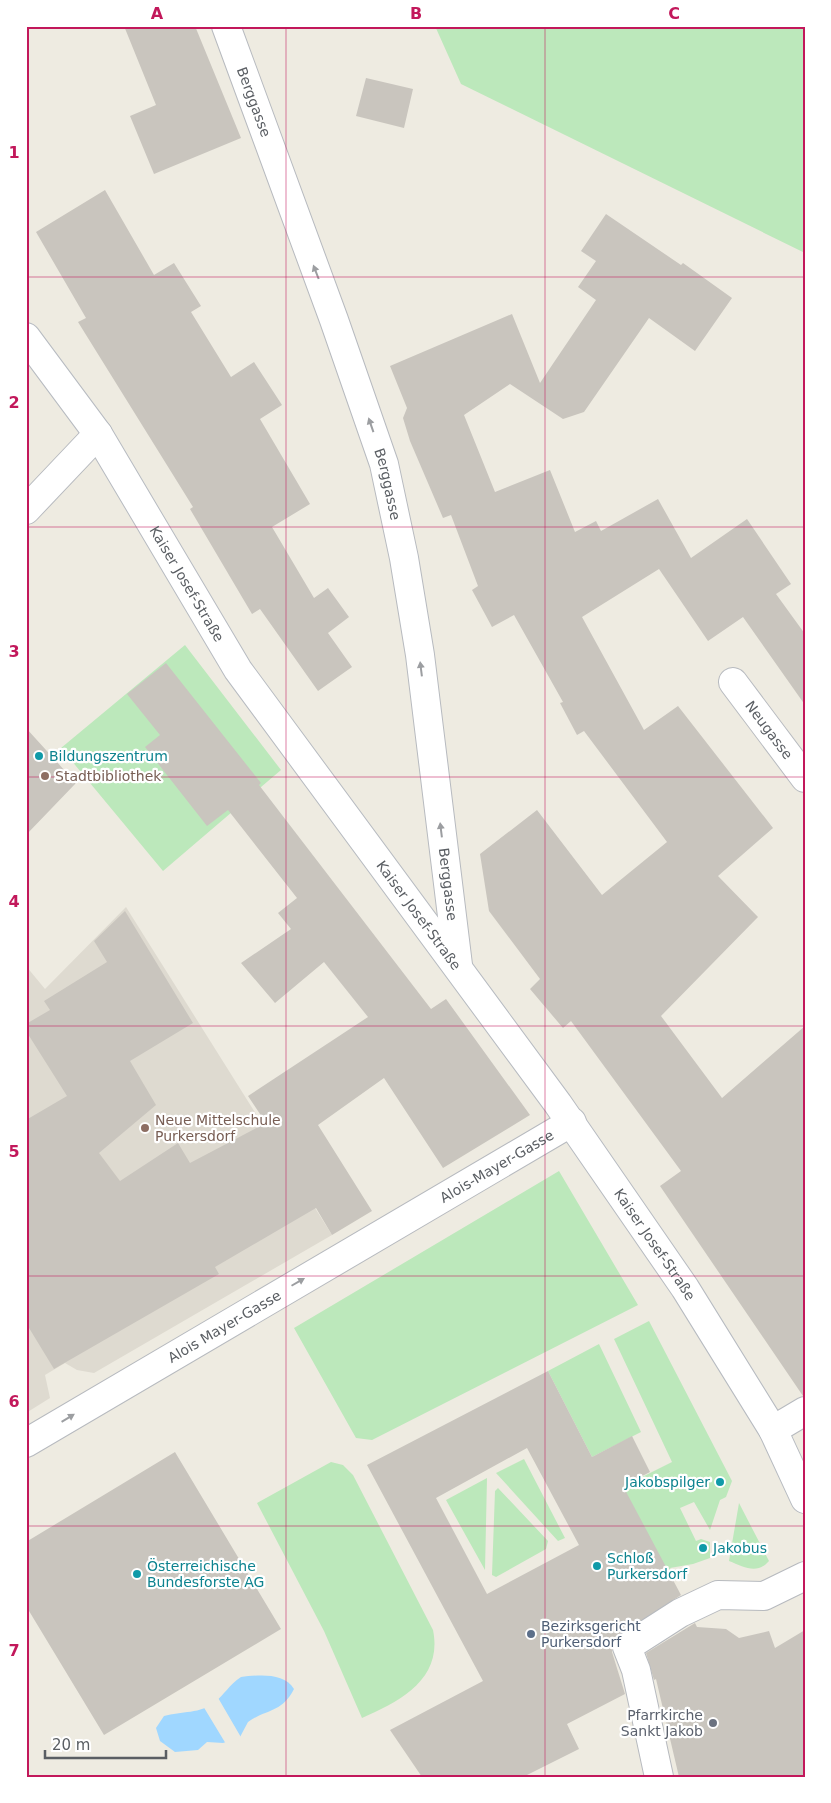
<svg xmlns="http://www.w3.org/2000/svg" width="831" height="1803" viewBox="0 0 831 1803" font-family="'DejaVu Sans',sans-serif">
<rect width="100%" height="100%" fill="#eeebe1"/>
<!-- education -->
<path fill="#dedad0" d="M 126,907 L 332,1235 L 94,1373 L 77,1370 L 65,1363 L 45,1375 L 50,1398 L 26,1413 L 26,966 L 45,989 Z"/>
<!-- green -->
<path fill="#bce8bb" d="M 435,26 L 805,26 L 805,253 L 461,84 Z
M 185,645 L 281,770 L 163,871 L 61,748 Z
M 559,1171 L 638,1305 L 372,1440 L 356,1438 L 294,1328 Z
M 649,1321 L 732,1481 L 726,1497 L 720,1500 L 710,1530 L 694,1502 L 680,1508 L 696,1541 L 701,1539 L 710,1542 L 710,1558 L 693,1564 L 670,1568 L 675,1577 L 663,1583 L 616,1490 L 672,1462 L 614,1339 Z
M 599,1344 L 641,1432 L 592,1457 L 548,1371 Z
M 524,1459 L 565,1538 L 558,1541 L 496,1473 Z
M 331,1462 L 343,1465 L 353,1475 L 433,1630 C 443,1679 401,1701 362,1718 L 324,1631 L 257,1503 Z
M 487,1478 L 485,1570 L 446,1500 Z
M 498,1488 L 548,1541 L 546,1549 L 496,1577 L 492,1575 L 495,1491 Z
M 739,1503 L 769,1561 C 757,1575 744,1567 729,1561 Z"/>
<!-- water -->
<path fill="#a0d7ff" d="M 241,1677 C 258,1675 284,1672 294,1689 C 282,1713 266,1709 248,1722 L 240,1737 L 223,1743 L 207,1742 L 198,1750 L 175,1752 L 160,1741 L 156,1728 L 164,1716 C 181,1711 201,1714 215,1702 C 224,1695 229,1685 241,1677 Z"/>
<!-- pier -->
<path fill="#eeebe1" d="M 217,1696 L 242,1739 L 226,1744 L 203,1706 L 214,1700 Z"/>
<!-- building -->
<path fill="#c9c5be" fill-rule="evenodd" d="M 124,26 L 195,26 L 241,138 L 154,174 L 130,116 L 156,105 Z
M 366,78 L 413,89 L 404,128 L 356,116 Z
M 105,190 L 154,275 L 174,263 L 201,306 L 191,312 L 231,377 L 254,362 L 282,405 L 260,419 L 310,504 L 272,527 L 314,598 L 328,588 L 349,617 L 328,633 L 352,667 L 318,691 L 260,609 L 252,614 L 190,509 L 193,507 L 78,322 L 86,318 L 36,232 Z
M 606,214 L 681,265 L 683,263 L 732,298 L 695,351 L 649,318 L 584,412 L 563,419 L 510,384 L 464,415 L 495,492 L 550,470 L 575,532 L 596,521 L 601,531 L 658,499 L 691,558 L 747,519 L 791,584 L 776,594 L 805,634 L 805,705 L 743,617 L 708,641 L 659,569 L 582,617 L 644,730 L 678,706 L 773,828 L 718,876 L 758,917 L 661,1016 L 722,1098 L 805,1026 L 805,1395 L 803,1396 L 660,1186 L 681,1171 L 571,1021 L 563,1028 L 530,989 L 540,979 L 489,911 L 480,854 L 537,810 L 602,895 L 667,842 L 584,731 L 577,735 L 560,703 L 563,702 L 514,615 L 492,627 L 472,590 L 478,586 L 451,515 L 443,518 L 410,441 L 403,418 L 407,408 L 390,366 L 512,314 L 540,383 L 596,300 L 578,287 L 596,261 L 581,251 Z
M 166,663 L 261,783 L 259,785 L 431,1009 L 446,999 L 530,1115 L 443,1168 L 384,1078 L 318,1125 L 372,1211 L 332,1235 L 316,1208 L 215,1267 L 219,1274 L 54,1369 L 26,1323 L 26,1120 L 67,1096 L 26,1031 L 26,1024 L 50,1010 L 44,1001 L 107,962 L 94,941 L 125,911 L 193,1023 L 130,1061 L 156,1105 L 99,1153 L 120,1181 L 178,1143 L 190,1163 L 266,1123 L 248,1096 L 368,1017 L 324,962 L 275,1003 L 241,963 L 291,929 L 278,913 L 297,898 L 228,810 L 207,826 L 145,747 L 160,735 L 127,694 Z
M 26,728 L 76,783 L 26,835 Z
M 548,1371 L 592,1457 L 632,1436 L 650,1472 L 623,1486 L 681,1595 L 614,1639 L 612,1652 L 625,1694 L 567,1724 L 579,1749 L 523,1777 L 422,1777 L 390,1730 L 483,1681 L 367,1465 ZM 527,1448 L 579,1545 L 487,1594 L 436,1498 Z
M 175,1452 L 281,1629 L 104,1735 L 26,1606 L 26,1542 Z
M 695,1623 L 697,1627 L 726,1629 L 739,1638 L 769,1631 L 775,1648 L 805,1630 L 805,1777 L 679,1777 L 656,1679 L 654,1680 L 646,1653 Z"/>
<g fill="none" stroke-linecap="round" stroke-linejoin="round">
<!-- minor casing -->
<g stroke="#b7babf" stroke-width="30">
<g id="minor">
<path id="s1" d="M 226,26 L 334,320 L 384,464 L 404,558 L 420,655 L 458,965"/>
<path d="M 26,510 L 98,434"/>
<path id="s2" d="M 733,682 L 805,778"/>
<path d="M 773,1430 L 805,1411"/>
<path id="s3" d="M 26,1443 L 572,1122"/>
<path d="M 659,1777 L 636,1670 L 627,1647 L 680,1613 L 718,1595 L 764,1596 L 805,1576"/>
</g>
</g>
<!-- secondary casing -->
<g stroke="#b7bbc1" stroke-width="30">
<g id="secondary">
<path id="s4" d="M 26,337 L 98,434 L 238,670 L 558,1104 L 685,1288 L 773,1430 L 805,1499"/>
</g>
</g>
<!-- minor -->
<use href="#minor" stroke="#fff" stroke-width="28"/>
<!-- secondary -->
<use href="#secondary" stroke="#fff" stroke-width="28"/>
</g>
<!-- one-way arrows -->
<defs><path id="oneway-solid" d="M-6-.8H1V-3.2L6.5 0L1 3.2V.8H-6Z" transform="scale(1.25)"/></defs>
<g fill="#9c9ea1">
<use href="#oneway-solid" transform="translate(316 272) rotate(-111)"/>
<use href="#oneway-solid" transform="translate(371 425) rotate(-109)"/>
<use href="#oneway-solid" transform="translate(421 669) rotate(-97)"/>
<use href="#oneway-solid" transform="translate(441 830) rotate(-97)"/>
<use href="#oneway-solid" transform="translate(298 1282) rotate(-30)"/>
<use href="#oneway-solid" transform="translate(68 1418) rotate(-31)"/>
</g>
<!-- grid -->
<path fill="none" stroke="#c2185b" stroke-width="1" stroke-opacity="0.55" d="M 286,26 L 286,1777M 545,26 L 545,1777M 26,277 L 805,277M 26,527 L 805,527M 26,777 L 805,777M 26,1026 L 805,1026M 26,1276 L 805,1276M 26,1526 L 805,1526"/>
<!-- markers -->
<g fill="#0f9aa8" stroke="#fff" stroke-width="2">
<circle cx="39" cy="756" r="5"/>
<circle cx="720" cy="1482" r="5"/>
<circle cx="703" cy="1548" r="5"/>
<circle cx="597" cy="1566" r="5"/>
<circle cx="137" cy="1574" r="5"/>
</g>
<g fill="#8d6e63" stroke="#fff" stroke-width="2">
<circle cx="45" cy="776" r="5"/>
<circle cx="145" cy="1128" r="5"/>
</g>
<circle fill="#5c6f8a" stroke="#fff" stroke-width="2" cx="531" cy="1634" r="5"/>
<circle fill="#6b7280" stroke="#fff" stroke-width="2" cx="713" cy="1723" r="5"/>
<g text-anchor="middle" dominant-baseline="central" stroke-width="4.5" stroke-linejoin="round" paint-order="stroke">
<!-- street labels -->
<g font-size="14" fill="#5a5e63" stroke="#fff">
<text stroke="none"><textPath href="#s1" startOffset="81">Berggasse</textPath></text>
<text stroke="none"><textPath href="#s1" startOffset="486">Berggasse</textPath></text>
<text stroke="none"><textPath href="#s4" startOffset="295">Kaiser Josef-Straße</textPath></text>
<text stroke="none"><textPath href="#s2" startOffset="60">Neugasse</textPath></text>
<text stroke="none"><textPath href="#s1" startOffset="891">Berggasse</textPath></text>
<text stroke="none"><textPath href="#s4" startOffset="700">Kaiser Josef-Straße</textPath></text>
<text stroke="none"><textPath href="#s3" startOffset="546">Alois-Mayer-Gasse</textPath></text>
<text stroke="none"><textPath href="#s4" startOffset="1105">Kaiser Josef-Straße</textPath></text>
<text stroke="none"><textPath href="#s3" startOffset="230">Alois Mayer-Gasse</textPath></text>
</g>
<!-- culture labels -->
<g font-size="14" fill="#0d838f" stroke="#fff" text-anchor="start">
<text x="49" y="756">Bildungszentrum</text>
<text x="710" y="1482" text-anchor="end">Jakobspilger</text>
<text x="713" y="1548">Jakobus</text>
<text x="607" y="1558">Schloß<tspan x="607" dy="16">Purkersdorf</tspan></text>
<text x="147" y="1566">Österreichische<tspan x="147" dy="16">Bundesforste AG</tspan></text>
</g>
<!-- education labels -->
<g font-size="14" fill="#785e54" stroke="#fff" text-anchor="start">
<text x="55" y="776">Stadtbibliothek</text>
<text x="155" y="1120">Neue Mittelschule<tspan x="155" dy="16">Purkersdorf</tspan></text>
</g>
<!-- service labels -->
<g font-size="14" fill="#4e5e75" stroke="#fff" text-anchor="start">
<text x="541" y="1626">Bezirksgericht<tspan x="541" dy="16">Purkersdorf</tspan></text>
</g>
<!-- worship labels -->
<g font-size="14" fill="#5b616d" stroke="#fff" text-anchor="end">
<text x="703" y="1715">Pfarrkirche<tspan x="703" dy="16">Sankt Jakob</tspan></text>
</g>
</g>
<!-- border -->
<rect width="831" height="1803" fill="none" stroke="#ffffff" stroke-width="55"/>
<!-- scale -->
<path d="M45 1750v8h121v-8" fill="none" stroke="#5a5e63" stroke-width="2.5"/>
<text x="52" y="1750" font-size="15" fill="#5a5e63" stroke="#ffffff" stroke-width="4" paint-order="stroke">20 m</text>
<rect x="28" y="28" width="776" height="1748" fill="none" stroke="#c2185b" stroke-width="2"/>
<g font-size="16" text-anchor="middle" font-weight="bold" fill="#c2185b">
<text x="157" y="19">A</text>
<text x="416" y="19">B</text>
<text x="674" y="19">C</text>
<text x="14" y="158">1</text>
<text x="14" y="408">2</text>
<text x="14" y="657">3</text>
<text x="14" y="907">4</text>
<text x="14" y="1157">5</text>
<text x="14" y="1407">6</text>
<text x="14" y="1656">7</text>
</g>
</svg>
